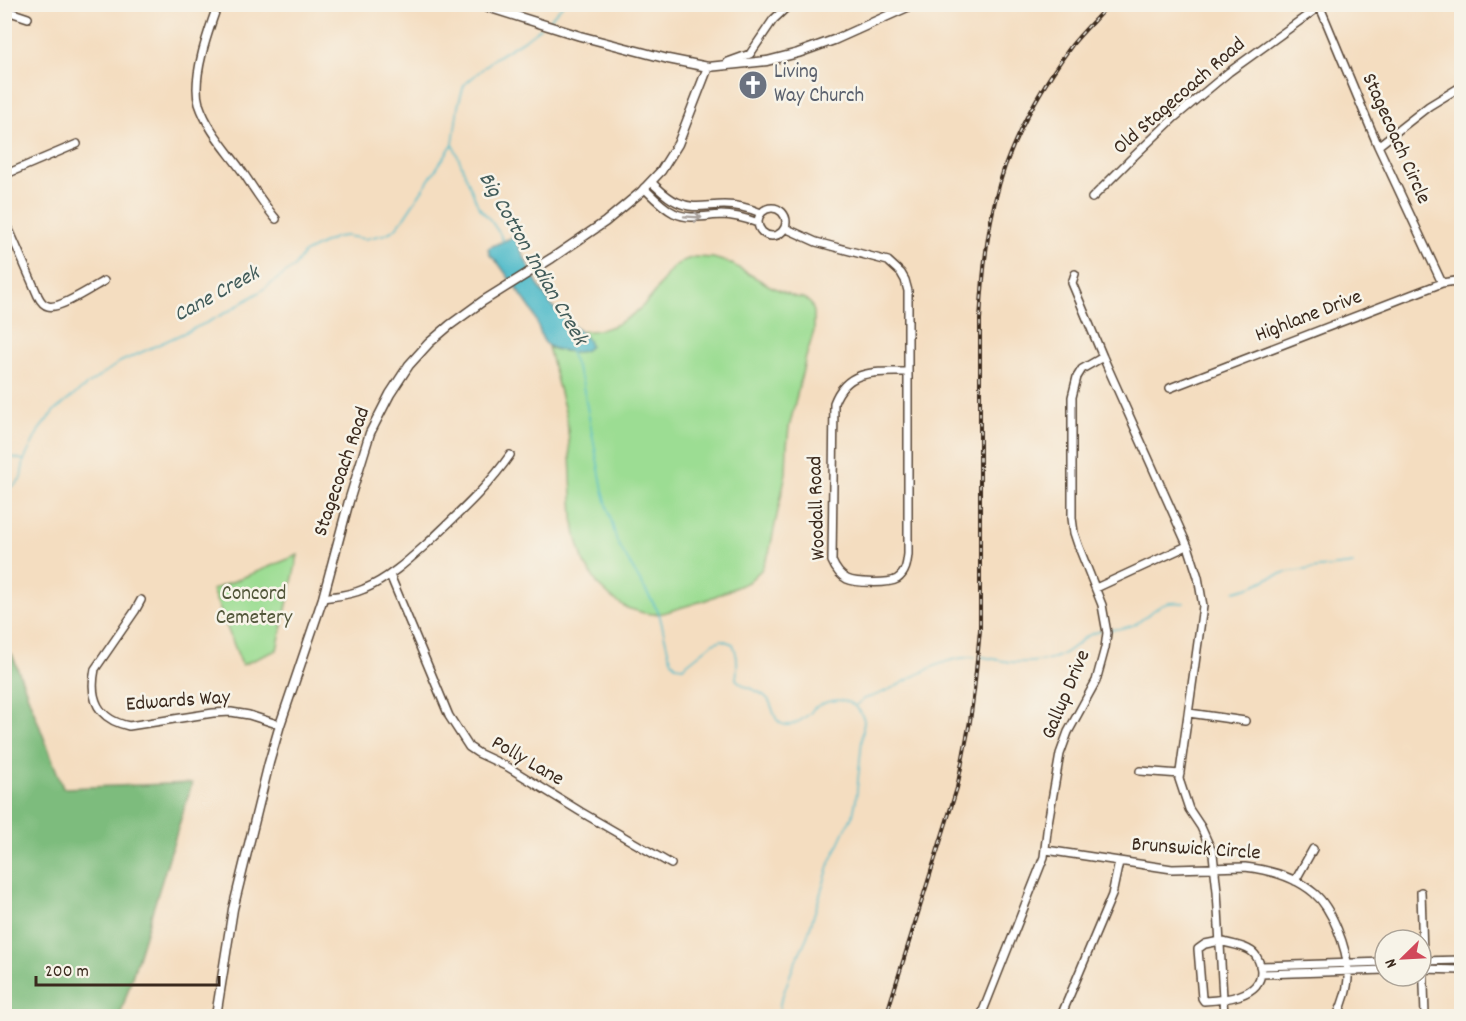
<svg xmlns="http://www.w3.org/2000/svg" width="1466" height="1021" viewBox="0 0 1466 1021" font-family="Dekko,sans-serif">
<rect width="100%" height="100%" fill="#f7f3e8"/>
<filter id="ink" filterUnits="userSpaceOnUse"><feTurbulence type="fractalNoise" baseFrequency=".0167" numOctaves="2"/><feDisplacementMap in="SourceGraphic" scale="12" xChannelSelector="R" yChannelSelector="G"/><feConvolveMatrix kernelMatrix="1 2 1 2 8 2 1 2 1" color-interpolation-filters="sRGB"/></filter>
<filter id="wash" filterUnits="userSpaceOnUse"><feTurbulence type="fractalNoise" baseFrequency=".008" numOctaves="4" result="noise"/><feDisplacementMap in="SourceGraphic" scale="24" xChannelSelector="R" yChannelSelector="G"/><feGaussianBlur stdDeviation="1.35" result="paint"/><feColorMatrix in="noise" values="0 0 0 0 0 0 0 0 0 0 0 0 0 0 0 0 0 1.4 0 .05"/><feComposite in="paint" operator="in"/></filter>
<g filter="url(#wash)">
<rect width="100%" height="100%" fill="#f4ddc0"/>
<!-- green -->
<path fill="#9cdd93" stroke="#6c8458" stroke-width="1.5" d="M 695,257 L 713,258 L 730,263 L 770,286 L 795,297 L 804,298 L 811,304 L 814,312 L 814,331 L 806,357 L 789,428 L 787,446 L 786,473 L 769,553 L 761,570 L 748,582 L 706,600 L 663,613 L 653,614 L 644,613 L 627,608 L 612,598 L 599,586 L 584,563 L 576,536 L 573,518 L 570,455 L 567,419 L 548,347 L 556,350 L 571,351 L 582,334 L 579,332 C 585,331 592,331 598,330 C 618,327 639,312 652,296 C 667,278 668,263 695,257 Z
M 298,555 L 277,650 L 242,665 L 212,590 Z"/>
<!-- forest -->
<path fill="#7dbc7d" stroke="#5c734e" stroke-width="1.5" d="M 5,654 L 12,654 L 63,788 L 192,783 L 120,1016 L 5,1016 Z"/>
<!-- water -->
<path fill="#4ebac9" stroke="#447274" stroke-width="1.5" d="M 513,237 L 515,239 C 529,265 540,295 561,316 C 569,325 588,333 590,346 C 585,352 581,352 573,352 C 534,349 546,337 531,309 L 499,264 L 490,255 L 488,249 L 490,247 Z"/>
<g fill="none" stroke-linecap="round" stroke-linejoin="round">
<!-- stream -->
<path stroke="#4ebac9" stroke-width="1.5" d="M 548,21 L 564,4
M 503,241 L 500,234 L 491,221 L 478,206 L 453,144 L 458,106 L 464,85 L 495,58 L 527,38 L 540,28
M 569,350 L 582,381 L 603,490 L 617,542 L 659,613 L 669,654 L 672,661 L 676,666 L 683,667 L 713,643 L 722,640 L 733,644 C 738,656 738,665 736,679 C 745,690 757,688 767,698 C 775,707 772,725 788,725 C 795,725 803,719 808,715 C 811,713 812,710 814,708 C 818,705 823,704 827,702 C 844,697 858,703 864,720 L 856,800 L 853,815 L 848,824 L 830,863 L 807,937 L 793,967 L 780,1003 L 779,1016
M 4,455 L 23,460
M 4,490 L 16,484 L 21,478 L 24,460 L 39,430 L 54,411 L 87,385 L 120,362 L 206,323 L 229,311 L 258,293 L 294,267 L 304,253 L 336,237 L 346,236 L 365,239 L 386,234 L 395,229 L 401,222 L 452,145
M 1235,591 L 1253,586 L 1269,578 L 1286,572 L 1353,564
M 1109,630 C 1118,629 1130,628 1137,623 C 1155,611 1159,600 1184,603
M 982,657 C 991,658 1000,661 1010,662 C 1025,663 1047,662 1061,655 C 1078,647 1081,635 1101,631
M 856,705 L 862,701 L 863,699 C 902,690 932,657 974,657"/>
</g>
</g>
<g filter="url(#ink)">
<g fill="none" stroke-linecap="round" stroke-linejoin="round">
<!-- minor casing -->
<g stroke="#574536" stroke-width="10">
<path id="minor" d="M 218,4 C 209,29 191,78 199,104 C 208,131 228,151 244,174 C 254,189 264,205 276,219
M 1320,7 L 1378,146 L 1442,283
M 4,10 L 28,18
M 728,62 L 750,54 L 773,20 L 790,4
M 1378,146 L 1429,106 L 1462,86
M 4,175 L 77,144
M 651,182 C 659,189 667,198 677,202 C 693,210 707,205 724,205 C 737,205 749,208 761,213
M 644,188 C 653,197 662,207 674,213 C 689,220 704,216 721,215 C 734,215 745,218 758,223
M 1092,198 L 1131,159 L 1175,117 L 1229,72 L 1323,4
M758 222a14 14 0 1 1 28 0a14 14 0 1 1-28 0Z
M 4,218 L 38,296 C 40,300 43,305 48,306 C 59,310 93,287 104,281
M 785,228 L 816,242 L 888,261 L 901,273 L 905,280 L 908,291 L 908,372 C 877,372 847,368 834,403 L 832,561 C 835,568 839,575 847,579 C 855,583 889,584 897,579 C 906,573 907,563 908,554 L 908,372
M 1075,274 L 1072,283 L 1103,357 L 1189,549 L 1198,577 L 1203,606 L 1179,779 L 1189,809 L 1201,827 L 1213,854 L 1217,891 L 1224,1016
M 1170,388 L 1442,283 L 1462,280
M 390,575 L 449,716 L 469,747 L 478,753 L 508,767 L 581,812 L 671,864
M 1096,588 L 1187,546
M 323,598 C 337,596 351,595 364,589 C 389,579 411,558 431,540 C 459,513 488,487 510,455
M 141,600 L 135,611 L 95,669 C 89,698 97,719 129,726 L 213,713 L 231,712 L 249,715 L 280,725
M 1189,713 L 1245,721
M 1140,771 L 1180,774
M 1046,850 L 1172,869 L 1245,867 C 1270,870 1295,877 1314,893 C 1332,908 1347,948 1348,972 C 1349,986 1343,1004 1337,1016
M 1295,881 L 1313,849
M 1421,892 L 1425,1016
M 1220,941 C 1229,944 1243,945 1251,951 C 1257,955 1261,964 1261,971 C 1261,997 1223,1000 1204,1001 L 1202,998 L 1198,949 L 1205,944 Z
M 1421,961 L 1462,960
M 1260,966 L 1385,962
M 1421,969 L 1462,970
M 1261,974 L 1385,970
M 216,1013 L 227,1016
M 981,1016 L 1044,857 L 1048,823 L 1060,754 L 1068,732 L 1096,681 L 1105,648 L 1107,633 L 1102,605 L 1078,545 L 1074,533 L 1072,518 L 1072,397 L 1077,377 L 1082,369 L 1103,357
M 1061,1016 L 1112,895 L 1119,862"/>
</g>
<!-- tertiary casing -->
<g stroke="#574536" stroke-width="11">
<path id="tertiary" d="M 478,4 L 580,36 L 668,59 L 708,67 L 767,61 L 798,53 L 834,40 L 914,4
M 216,1016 L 233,909 L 269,763 L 280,725 L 323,598 L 349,501 L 370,433 L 390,394 L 409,365 L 429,343 L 450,325 L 483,301 L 552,258 L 605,222 L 641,192 L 661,171 L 678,144 L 708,67"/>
</g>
<!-- minor -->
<use href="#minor" stroke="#fff" stroke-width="7"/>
<!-- tertiary -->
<use href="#tertiary" stroke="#fff" stroke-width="8"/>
<!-- rail casing -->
<g stroke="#3b2a1e" stroke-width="4">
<path id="rail" d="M 886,1016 L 957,788 L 970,721 L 974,691 L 980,630 L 980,320 C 983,269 988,215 1005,166 C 1021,123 1045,82 1072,45 C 1083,31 1097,18 1109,4"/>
</g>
<!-- rail -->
<use href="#rail" stroke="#f7f3e8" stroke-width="1.5" stroke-dasharray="4.5" stroke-linecap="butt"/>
</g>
<!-- one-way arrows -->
<defs><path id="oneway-shaft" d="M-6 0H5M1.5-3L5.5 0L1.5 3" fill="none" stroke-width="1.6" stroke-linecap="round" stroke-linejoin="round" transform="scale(1.5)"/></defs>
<use stroke="#a79f9a" href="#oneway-shaft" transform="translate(693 217) rotate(4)"/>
</g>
<!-- icons -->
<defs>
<g id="church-disc" transform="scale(1.5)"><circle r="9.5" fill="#6b7280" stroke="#f7f3e8"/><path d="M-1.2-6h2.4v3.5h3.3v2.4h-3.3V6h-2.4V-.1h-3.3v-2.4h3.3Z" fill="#fff"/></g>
</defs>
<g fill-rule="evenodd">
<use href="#church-disc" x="753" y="85"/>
</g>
<g text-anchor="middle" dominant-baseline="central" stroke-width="5" stroke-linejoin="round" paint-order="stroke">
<!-- worship labels -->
<g font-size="21" fill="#5b616d" stroke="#f7f3e8" text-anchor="start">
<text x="774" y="73">Living<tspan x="774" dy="24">Way Church</tspan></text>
</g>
<!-- street labels -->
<g font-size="21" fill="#3b2a1e" stroke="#f7f3e8">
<text transform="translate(1180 97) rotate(-41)">Old Stagecoach Road</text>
<text transform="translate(1395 139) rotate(66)">Stagecoach Circle</text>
<text transform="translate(1309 317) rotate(-21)">Highlane Drive</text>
<text transform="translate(343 472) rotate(-71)">Stagecoach Road</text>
<text transform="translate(818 508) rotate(-92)">Woodall Road</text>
<text transform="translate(1067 695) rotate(-67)">Gallup Drive</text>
<text transform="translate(178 702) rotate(-4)">Edwards Way</text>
<text transform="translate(527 762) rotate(30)">Polly Lane</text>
<text transform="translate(1196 850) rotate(4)">Brunswick Circle</text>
</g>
<!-- park labels -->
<g font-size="21" fill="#53573b" stroke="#f7f3e8">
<text x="254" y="595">Concord<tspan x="254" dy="24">Cemetery</tspan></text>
</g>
<!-- water labels -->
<g font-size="22" font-style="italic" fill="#425c5a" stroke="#f7f3e8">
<text transform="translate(532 259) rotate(60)">Big Cotton Indian Creek</text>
<text transform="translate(217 295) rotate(-29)">Cane Creek</text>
</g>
</g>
<!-- margin -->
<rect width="1466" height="1021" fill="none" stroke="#f7f3e8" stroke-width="24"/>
<!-- north arrow -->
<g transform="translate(1403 958) rotate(246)"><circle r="28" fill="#f7f3e8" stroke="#aca397" stroke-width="1.5"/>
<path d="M0-4.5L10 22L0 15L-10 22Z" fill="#d1495b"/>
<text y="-9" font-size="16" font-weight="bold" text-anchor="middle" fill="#3b2a1e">N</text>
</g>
<!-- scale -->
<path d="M36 976v9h183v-9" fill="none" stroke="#3b2a1e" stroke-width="3"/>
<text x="45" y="976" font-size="18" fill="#3b2a1e" stroke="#f7f3e8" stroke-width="4.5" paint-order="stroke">200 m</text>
</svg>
